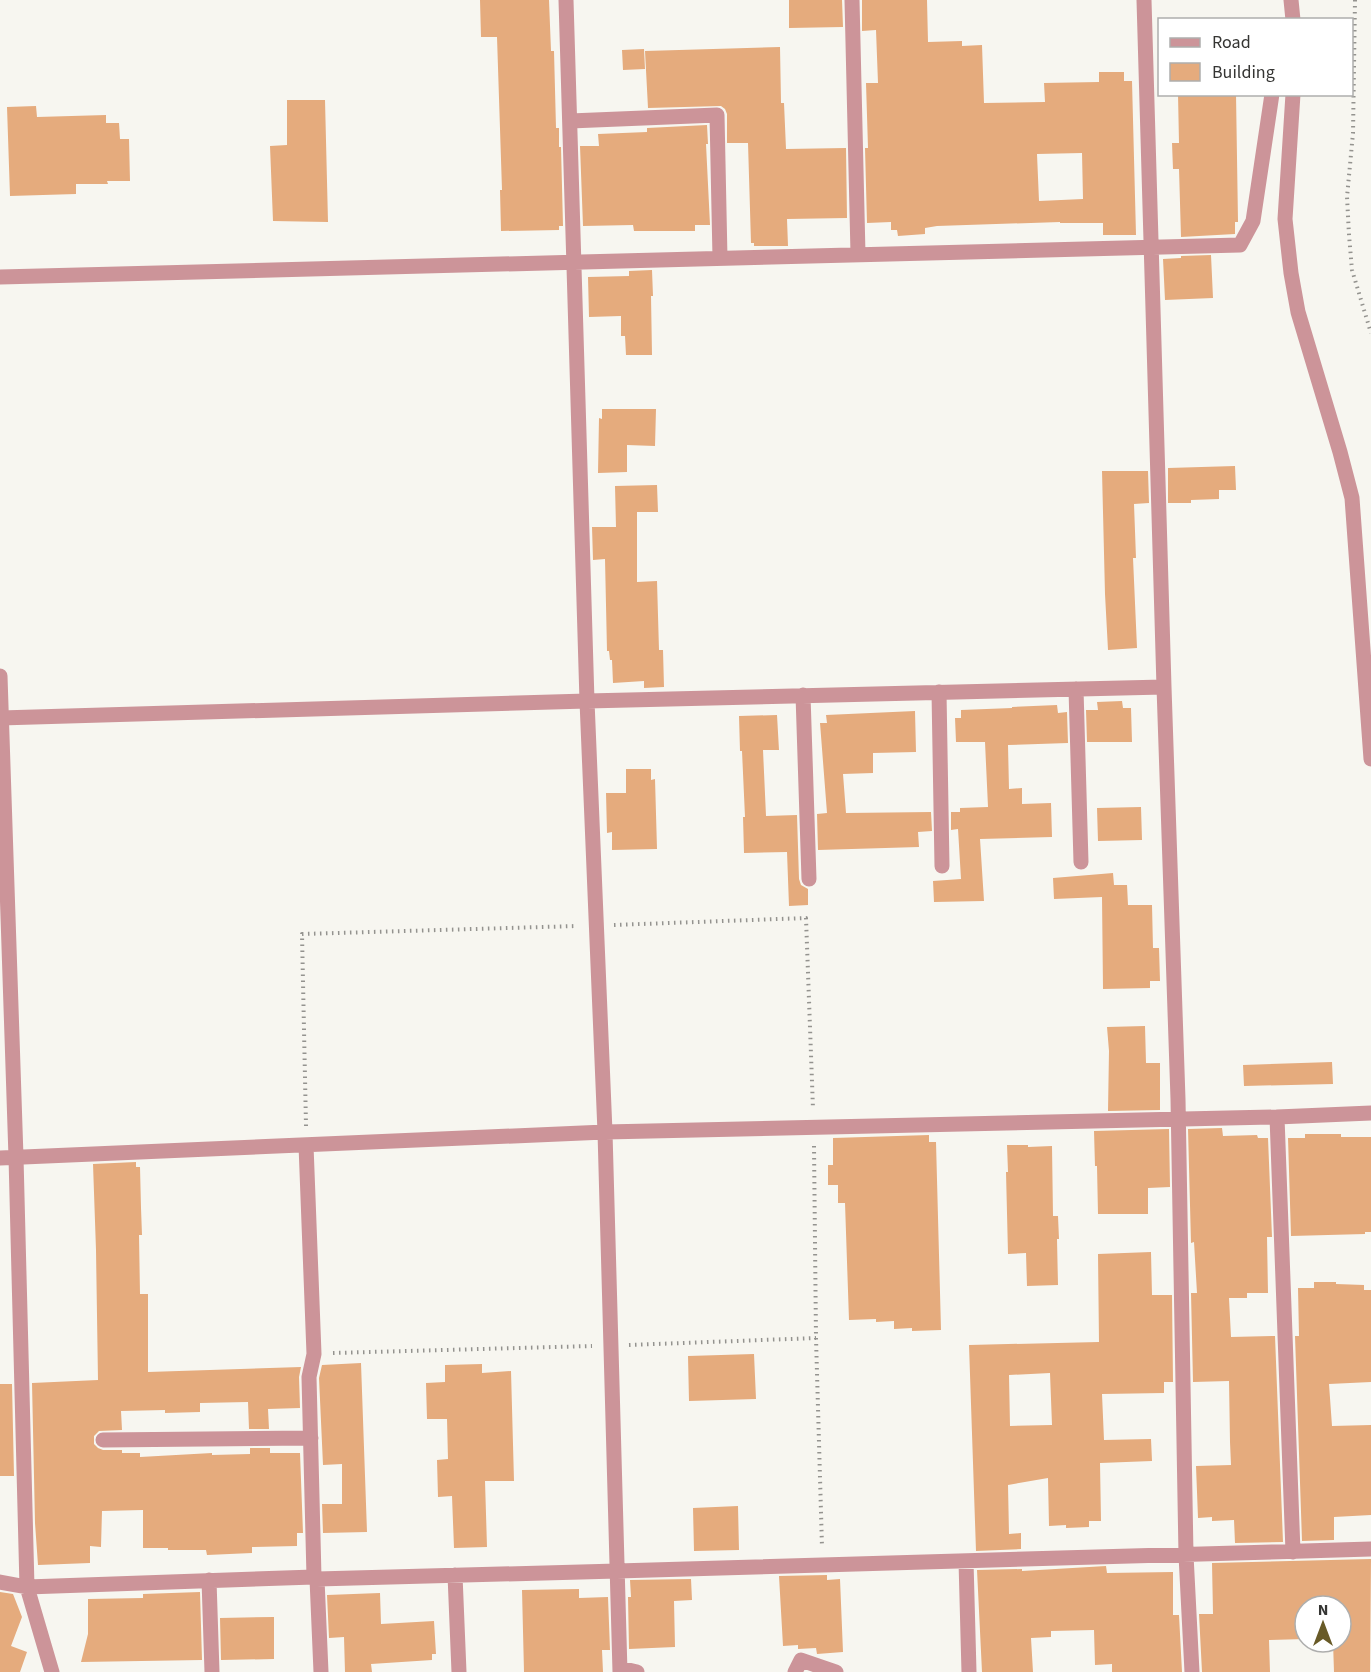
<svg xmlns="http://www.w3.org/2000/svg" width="1371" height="1672" viewBox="0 0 1371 1672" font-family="'Source Sans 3',sans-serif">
<rect width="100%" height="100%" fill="#f7f6f0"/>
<!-- building -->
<path fill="#e5ab7d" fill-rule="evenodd" d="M 480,0 L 549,0 L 551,51 L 554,51 L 556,128 L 559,128 L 559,147 L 561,147 L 563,226 L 559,226 L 559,230 L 501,231 L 500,190 L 502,190 L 497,37 L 481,37 Z
M 789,0 L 842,0 L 843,27 L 789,28 Z
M 862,0 L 927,0 L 928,42 L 962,41 L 962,46 L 982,45 L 984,103 L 1045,102 L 1044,83 L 1099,82 L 1099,72 L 1124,72 L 1124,81 L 1132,81 L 1136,235 L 1103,235 L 1103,223 L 1060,223 L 1060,222 L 937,226 L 925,228 L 925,234 L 898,236 L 897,230 L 891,230 L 891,222 L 867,223 L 865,148 L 868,148 L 866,83 L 878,83 L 876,30 L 862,31 ZM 1082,153 L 1083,199 L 1039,201 L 1037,154 Z
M 780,47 L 781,103 L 784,103 L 786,149 L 846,148 L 847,218 L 787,219 L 788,246 L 754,246 L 754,243 L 751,243 L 748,143 L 727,143 L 727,114 L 725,109 L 721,106 L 648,108 L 645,51 Z
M 644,49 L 645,69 L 623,70 L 622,50 Z
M 1178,94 L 1236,94 L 1238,222 L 1235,222 L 1235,234 L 1181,237 L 1179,169 L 1173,169 L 1172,143 L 1179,143 Z
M 287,100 L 325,100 L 328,222 L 273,221 L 270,146 L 287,145 Z
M 36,106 L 37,117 L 106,115 L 106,123 L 119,123 L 120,139 L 129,139 L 130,181 L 107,181 L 108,184 L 76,184 L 76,194 L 10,196 L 7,107 Z
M 707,125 L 708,144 L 706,144 L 710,225 L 695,225 L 695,231 L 634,231 L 633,225 L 583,226 L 580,146 L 599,146 L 598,134 L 647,132 L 647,128 Z
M 1211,255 L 1213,298 L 1165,300 L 1163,259 L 1181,258 L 1181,256 Z
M 652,270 L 653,296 L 651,296 L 652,355 L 626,355 L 625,336 L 621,336 L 621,316 L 589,317 L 588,277 L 629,276 L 629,271 Z
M 602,409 L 656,409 L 655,446 L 627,445 L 627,472 L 598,473 L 599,418 L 602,419 Z
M 1235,466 L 1236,490 L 1219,490 L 1219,499 L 1191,500 L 1191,503 L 1168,503 L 1168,468 Z
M 1102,471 L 1148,471 L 1149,503 L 1134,504 L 1136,558 L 1133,558 L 1137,648 L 1108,650 L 1105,594 Z
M 657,485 L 658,512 L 637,512 L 637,582 L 657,581 L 659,650 L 663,650 L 664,687 L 644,688 L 644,681 L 613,683 L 612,660 L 610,660 L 609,651 L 607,651 L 605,559 L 593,560 L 592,527 L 616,527 L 615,486 Z
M 1122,701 L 1123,708 L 1131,708 L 1132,742 L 1087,742 L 1086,710 L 1098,710 L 1097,702 Z
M 1057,705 L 1058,713 L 1067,712 L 1068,743 L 1008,745 L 1009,789 L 1022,788 L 1022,804 L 1051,803 L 1052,837 L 980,839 L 984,901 L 934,902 L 933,881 L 961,879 L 958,829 L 951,830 L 951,812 L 960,812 L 960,808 L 988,807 L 985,742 L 956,742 L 955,718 L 961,718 L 961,710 L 1012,708 L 1012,707 Z
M 915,711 L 916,752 L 873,753 L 873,773 L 843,774 L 846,813 L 931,812 L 932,831 L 918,832 L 919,847 L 818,850 L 817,814 L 827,813 L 820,723 L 827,723 L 826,715 Z
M 777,715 L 779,750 L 763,750 L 766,816 L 797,815 L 799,879 L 801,885 L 808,889 L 808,905 L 789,906 L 787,852 L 744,853 L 743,817 L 745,817 L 742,751 L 740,751 L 739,716 Z
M 626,769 L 651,769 L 651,780 L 655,779 L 657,849 L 612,850 L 612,832 L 607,833 L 606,793 L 626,793 Z
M 1141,807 L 1142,840 L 1098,841 L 1097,808 Z
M 1113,873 L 1114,885 L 1127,885 L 1128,905 L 1152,905 L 1153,948 L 1159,948 L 1160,981 L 1150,981 L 1150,988 L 1103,989 L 1102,897 L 1054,899 L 1053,878 Z
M 1145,1026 L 1146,1063 L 1160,1063 L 1160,1110 L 1108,1111 L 1109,1051 L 1107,1027 Z
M 1332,1062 L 1333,1084 L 1244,1086 L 1243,1065 Z
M 1222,1128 L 1223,1136 L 1257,1135 L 1258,1138 L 1268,1138 L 1272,1237 L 1267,1237 L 1268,1293 L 1247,1293 L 1247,1298 L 1229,1298 L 1231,1337 L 1275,1336 L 1283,1542 L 1235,1543 L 1234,1520 L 1212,1521 L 1212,1517 L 1198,1518 L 1196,1466 L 1231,1465 L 1230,1442 L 1229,1381 L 1193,1382 L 1191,1293 L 1197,1293 L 1194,1242 L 1191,1243 L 1188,1129 Z
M 1169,1129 L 1170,1187 L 1148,1188 L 1148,1214 L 1098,1214 L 1097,1166 L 1095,1166 L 1094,1131 Z
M 1305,1134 L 1341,1134 L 1341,1137 L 1371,1137 L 1371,1232 L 1365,1232 L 1365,1234 L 1291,1236 L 1288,1138 L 1305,1138 Z
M 929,1135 L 929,1142 L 936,1142 L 941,1330 L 912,1331 L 912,1328 L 894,1329 L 894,1321 L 876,1322 L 876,1319 L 849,1320 L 845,1203 L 838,1203 L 838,1185 L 828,1185 L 828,1165 L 833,1165 L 833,1138 Z
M 1007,1145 L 1028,1145 L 1028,1147 L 1052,1146 L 1053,1216 L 1058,1216 L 1059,1239 L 1057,1239 L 1058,1285 L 1027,1286 L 1026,1253 L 1008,1254 L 1006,1172 L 1008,1172 Z
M 136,1162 L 136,1167 L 140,1167 L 141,1208 L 142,1235 L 139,1235 L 140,1294 L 148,1294 L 148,1372 L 301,1367 L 299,1377 L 300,1408 L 268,1409 L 269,1429 L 249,1429 L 248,1402 L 200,1403 L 200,1412 L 165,1413 L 165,1410 L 121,1411 L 122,1430 L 99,1431 L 94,1436 L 94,1444 L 98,1448 L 103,1450 L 122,1450 L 122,1453 L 140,1453 L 140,1457 L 212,1453 L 212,1455 L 250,1454 L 250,1448 L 270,1448 L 270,1453 L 300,1453 L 303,1533 L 297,1533 L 297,1546 L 252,1547 L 252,1553 L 207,1555 L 206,1550 L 168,1550 L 168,1548 L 143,1548 L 143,1510 L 102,1511 L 101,1547 L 90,1546 L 90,1563 L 38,1565 L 35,1523 L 32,1383 L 98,1380 L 96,1250 L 93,1164 Z
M 1151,1252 L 1152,1295 L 1172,1295 L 1173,1382 L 1164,1382 L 1164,1393 L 1102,1394 L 1104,1440 L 1151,1439 L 1152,1461 L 1100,1463 L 1101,1521 L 1089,1521 L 1089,1527 L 1066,1528 L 1066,1525 L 1049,1526 L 1048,1478 L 1008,1485 L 1009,1534 L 1021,1533 L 1021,1549 L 976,1551 L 969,1345 L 1099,1342 L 1098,1254 ZM 1050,1373 L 1052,1425 L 1010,1426 L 1009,1375 Z
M 1314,1282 L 1336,1282 L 1336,1284 L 1364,1285 L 1364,1290 L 1371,1290 L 1371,1382 L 1329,1384 L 1332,1426 L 1371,1425 L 1371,1515 L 1334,1517 L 1334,1540 L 1302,1541 L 1295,1336 L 1299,1336 L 1298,1288 L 1314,1288 Z
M 754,1354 L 756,1399 L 689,1401 L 688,1356 Z
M 361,1363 L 367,1532 L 323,1533 L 322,1504 L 342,1504 L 342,1464 L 323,1465 L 319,1378 L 322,1365 Z
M 482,1364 L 482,1373 L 511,1371 L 514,1481 L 485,1481 L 487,1547 L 454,1548 L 452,1496 L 438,1497 L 437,1460 L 448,1459 L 447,1419 L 427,1419 L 426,1383 L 445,1382 L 445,1365 Z
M 0,1384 L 12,1384 L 14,1476 L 0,1476 Z
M 738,1506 L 739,1550 L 694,1551 L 693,1508 Z
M 1371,1559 L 1370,1672 L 1334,1672 L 1333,1642 L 1341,1642 L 1341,1606 L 1305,1606 L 1305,1639 L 1269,1640 L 1270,1672 L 1202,1672 L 1199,1614 L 1213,1614 L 1212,1563 Z
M 1106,1566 L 1107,1573 L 1173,1572 L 1173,1615 L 1179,1615 L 1182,1672 L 1112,1672 L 1112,1664 L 1095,1665 L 1094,1630 L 1051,1631 L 1051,1637 L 1031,1638 L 1033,1672 L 982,1672 L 977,1570 L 1022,1569 L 1022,1571 Z
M 827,1575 L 827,1580 L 840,1579 L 843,1652 L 817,1654 L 816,1648 L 798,1649 L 798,1645 L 783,1646 L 779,1576 Z
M 691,1579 L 692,1600 L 674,1601 L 675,1647 L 629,1649 L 628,1597 L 631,1597 L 630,1580 Z
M 579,1589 L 579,1598 L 608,1597 L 610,1650 L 602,1650 L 603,1672 L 524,1672 L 522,1590 Z
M 0,1592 L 13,1594 L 22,1617 L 11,1646 L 27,1652 L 20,1672 L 0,1672 Z
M 200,1592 L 202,1660 L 81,1662 L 88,1634 L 88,1599 L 143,1598 L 143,1594 Z
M 380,1593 L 381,1624 L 434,1621 L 436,1654 L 432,1654 L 432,1660 L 371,1664 L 372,1672 L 345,1672 L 344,1637 L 329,1638 L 327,1595 Z
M 274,1617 L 274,1659 L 221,1660 L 220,1618 Z"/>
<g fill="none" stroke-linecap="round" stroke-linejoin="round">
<!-- path -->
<path stroke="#94938f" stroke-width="4" stroke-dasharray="1.5 4.5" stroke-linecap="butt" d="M 1355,0 L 1353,133 L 1347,197 L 1349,235 L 1352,270 L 1371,333
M 614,925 L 806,918 L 813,1109
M 306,1126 L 302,934 L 577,926
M 814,1146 L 816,1338 L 822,1547
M 629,1345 L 816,1338
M 333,1353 L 592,1346"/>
<!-- street -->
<path stroke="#cc9499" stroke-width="15" d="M 566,0 L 587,701 L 605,1132 L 620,1672
M 852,0 L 858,254
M 1144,0 L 1164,687 L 1178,1099 L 1186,1555 L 1192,1672
M 1291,0 L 1293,20
M 1293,94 L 1285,219 L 1291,273 L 1298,312 L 1340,452 L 1352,498 L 1371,759
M 570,121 L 717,115 L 720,258
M 0,277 L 1240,245 L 1253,221 L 1272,94
M 0,676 L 16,1157 L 27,1587 L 52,1672
M 1076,689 L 1081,862
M 939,692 L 942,866
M 803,695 L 809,879
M 0,718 L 587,701 L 1164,687
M 1277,1117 L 1293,1552
M 306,1145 L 314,1354 L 309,1377 L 314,1577 L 317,1579 L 321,1672
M 0,1158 L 605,1132 L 1277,1117 L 1371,1113
M 103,1440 L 311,1438
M 966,1561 L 969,1672
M 455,1575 L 459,1672
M 317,1579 L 617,1571 L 1371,1549
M 209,1580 L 212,1672
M 0,1582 L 27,1587 L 314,1577
M 620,1668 L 637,1672
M 795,1672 L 801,1660 L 836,1672"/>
</g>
<!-- legend -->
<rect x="1158" y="18" width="195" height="78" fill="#ffffff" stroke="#aeaead" stroke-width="1.5"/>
<rect x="1170" y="38" width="30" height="9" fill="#cc9499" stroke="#aeaead" stroke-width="1.5"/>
<text x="1212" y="48" font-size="18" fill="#353533">Road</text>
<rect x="1170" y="63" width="30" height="18" fill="#e5ab7d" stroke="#aeaead" stroke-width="1.5"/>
<text x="1212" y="78" font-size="18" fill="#353533">Building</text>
<!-- north arrow -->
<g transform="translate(1323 1624)"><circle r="28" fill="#ffffff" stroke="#aeaead" stroke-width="1.5"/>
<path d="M0-4.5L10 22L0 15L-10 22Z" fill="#685a27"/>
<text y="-9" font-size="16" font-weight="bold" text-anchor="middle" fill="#353533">N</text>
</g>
</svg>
